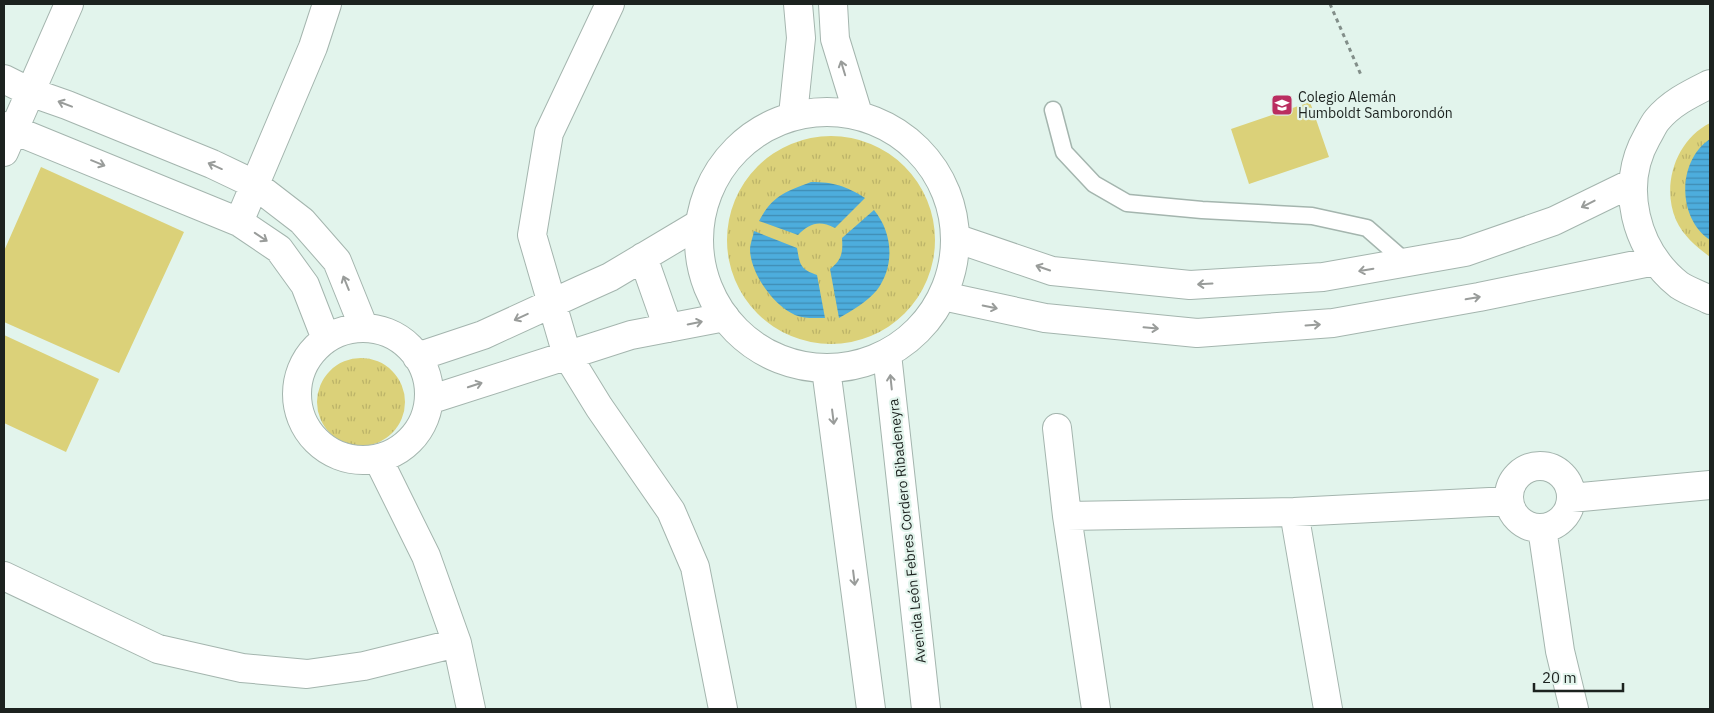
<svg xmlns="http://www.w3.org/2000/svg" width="1714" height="713" viewBox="0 0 1714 713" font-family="'IBM Plex Sans',sans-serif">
<defs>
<pattern id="grass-tufts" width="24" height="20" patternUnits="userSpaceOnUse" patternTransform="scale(1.25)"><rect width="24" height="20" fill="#dbd179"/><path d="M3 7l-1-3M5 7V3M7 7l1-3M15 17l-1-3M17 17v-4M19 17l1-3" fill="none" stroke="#bbb368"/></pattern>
<pattern id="water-rules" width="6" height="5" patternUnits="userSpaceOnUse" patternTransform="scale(1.25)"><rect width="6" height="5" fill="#4daddd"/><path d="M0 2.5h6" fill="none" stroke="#3f8cb3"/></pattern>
</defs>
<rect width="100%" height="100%" fill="#e2f4ec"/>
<!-- grass -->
<path fill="url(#grass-tufts)" d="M 1710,123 L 1710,257 C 1697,247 1683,236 1676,220 C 1661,185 1676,140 1710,123 Z
M727 240a104 104 0 1 1 208 0a104 104 0 1 1-208 0Z
M317 402a44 44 0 1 1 88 0a44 44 0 1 1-88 0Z"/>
<!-- garden -->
<path fill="#dbd179" d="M 1310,102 L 1329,157 L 1249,184 L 1231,129 Z
M 41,167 L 184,232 L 119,373 L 4,322 L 4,251 Z
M 4,335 L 99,379 L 66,452 L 4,423 Z"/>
<!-- water -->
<path fill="url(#water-rules)" d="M 1710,139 L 1710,240 C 1677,218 1677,161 1710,139 Z
M 811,182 C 834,182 846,186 865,198 L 835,228 C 819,220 810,223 798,235 L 759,221 C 773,195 785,192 811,182 Z
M 874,210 C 893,233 895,266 877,290 C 867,302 853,310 839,318 L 830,269 C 842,260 843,252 842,238 Z
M 754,231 L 797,248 C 800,265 800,269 817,275 L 825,318 C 815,318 804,319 795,315 C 773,305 751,274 750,250 C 750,244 753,237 754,231 Z"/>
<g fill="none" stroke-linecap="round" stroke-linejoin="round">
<!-- service casing -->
<g stroke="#a4b5ae" stroke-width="19">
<path id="service" d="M 1053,110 L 1064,152 L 1094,184 L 1127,203 L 1202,210 L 1312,216 L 1367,228 L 1407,263"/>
</g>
<!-- minor casing -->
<g stroke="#a4b5ae" stroke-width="30">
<path id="minor" d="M 610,4 L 549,133 L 532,235 L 567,355 L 599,407 L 671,511 L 695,567 L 723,709
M 4,79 L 30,92 L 67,105 L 212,164 L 254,184 L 302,221 L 337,261 L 364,328
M 1710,84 C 1690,94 1671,103 1657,120 C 1653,125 1650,132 1647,137 C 1619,186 1635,250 1679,285 C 1688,291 1700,295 1710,300
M 4,126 L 239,222 L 279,249 L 305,285 L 326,339
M 4,152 L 69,4
M 239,222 L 313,47 L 327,4
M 955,238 L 1052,271 L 1190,285 L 1323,277 L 1465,252 L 1554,221 L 1632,183
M 643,257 L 668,328
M 943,296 L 1045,318 L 1197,333 L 1333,323 L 1479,297 L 1655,261
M297 394a66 66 0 1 1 132 0a66 66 0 1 1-132 0Z
M 417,357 L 483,335 L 581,290 L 610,277 L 699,224
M 429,400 L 631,335 L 725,317
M 1057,428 L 1067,516
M 378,459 L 426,556 L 457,643 L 471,709
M1509 497a31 31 0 1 1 62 0a31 31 0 1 1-62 0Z
M 1571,498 L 1710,485
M 1294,512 L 1328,709
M 1542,528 L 1560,651 L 1574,709
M 4,576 L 158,649 L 242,668 L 307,674 L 364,666 L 457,643
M 1096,709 L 1067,516 L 1294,512 L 1509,501"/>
</g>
<!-- tertiary casing -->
<g stroke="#a4b5ae" stroke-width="30">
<path id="tertiary" d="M 833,4 L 835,39 L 858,114
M699 240a128 128 0 1 1 256 0a128 128 0 1 1-256 0Z
M 793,115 L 801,38 L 798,4
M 887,354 L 926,709
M 826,369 L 871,709"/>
</g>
<!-- path -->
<path stroke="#828e89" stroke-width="3" stroke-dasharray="4 4" stroke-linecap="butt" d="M 1330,4 L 1361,75"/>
<!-- service -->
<use href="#service" stroke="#fff" stroke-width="16"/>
<!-- minor -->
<use href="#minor" stroke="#fff" stroke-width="28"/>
<!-- tertiary -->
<use href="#tertiary" stroke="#fff" stroke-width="28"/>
</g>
<!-- one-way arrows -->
<defs><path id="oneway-shaft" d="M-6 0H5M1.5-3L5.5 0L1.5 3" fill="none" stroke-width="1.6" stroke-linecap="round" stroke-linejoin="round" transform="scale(1.25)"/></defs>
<g stroke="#999c9a">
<use href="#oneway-shaft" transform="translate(843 68) rotate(-107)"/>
<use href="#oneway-shaft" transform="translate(65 104) rotate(-159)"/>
<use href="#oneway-shaft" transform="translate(98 163) rotate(22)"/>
<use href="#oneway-shaft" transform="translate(215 166) rotate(-156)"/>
<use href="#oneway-shaft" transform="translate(1588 204) rotate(153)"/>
<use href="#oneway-shaft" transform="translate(261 237) rotate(34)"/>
<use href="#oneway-shaft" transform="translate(1043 268) rotate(-161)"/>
<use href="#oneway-shaft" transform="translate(1366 270) rotate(170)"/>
<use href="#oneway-shaft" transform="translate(346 283) rotate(-112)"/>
<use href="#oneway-shaft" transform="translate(1205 284) rotate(177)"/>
<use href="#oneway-shaft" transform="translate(1473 298) rotate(-10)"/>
<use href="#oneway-shaft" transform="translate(990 307) rotate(12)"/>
<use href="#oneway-shaft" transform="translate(521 317) rotate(155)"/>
<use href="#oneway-shaft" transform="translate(695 323) rotate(-11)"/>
<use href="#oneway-shaft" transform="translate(1313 325) rotate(-4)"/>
<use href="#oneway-shaft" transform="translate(1151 328) rotate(5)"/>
<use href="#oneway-shaft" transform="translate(891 382) rotate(-96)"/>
<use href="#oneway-shaft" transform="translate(475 385) rotate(-18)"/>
<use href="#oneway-shaft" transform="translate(833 417) rotate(83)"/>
<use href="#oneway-shaft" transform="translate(854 578) rotate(83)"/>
</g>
<!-- icons -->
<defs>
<g id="school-square" transform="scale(1.125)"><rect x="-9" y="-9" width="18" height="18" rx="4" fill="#ba2d60" stroke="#e2f4ec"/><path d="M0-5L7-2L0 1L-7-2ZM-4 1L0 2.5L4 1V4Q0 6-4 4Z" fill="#fff"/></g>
</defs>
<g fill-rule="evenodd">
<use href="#school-square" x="1282" y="105"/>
</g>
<g text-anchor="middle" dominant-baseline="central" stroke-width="4.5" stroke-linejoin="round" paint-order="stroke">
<!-- poi labels -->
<g font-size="14" fill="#1c221f" stroke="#e2f4ec" text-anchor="start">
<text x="1298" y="97">Colegio Alemán<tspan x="1298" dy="16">Humboldt Samborondón</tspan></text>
</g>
<!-- street labels -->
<g font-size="14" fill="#1c221f" stroke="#e2f4ec">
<text transform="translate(907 531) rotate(-96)">Avenida León Febres Cordero Ribadeneyra</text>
</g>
</g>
<!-- border -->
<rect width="1714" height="713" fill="none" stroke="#1c221f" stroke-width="10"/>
<!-- scale -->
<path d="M1534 683v8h89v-8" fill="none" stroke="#1c221f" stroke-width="2.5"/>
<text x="1542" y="683" font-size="15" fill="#1c221f" stroke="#e2f4ec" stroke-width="4" paint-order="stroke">20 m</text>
</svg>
